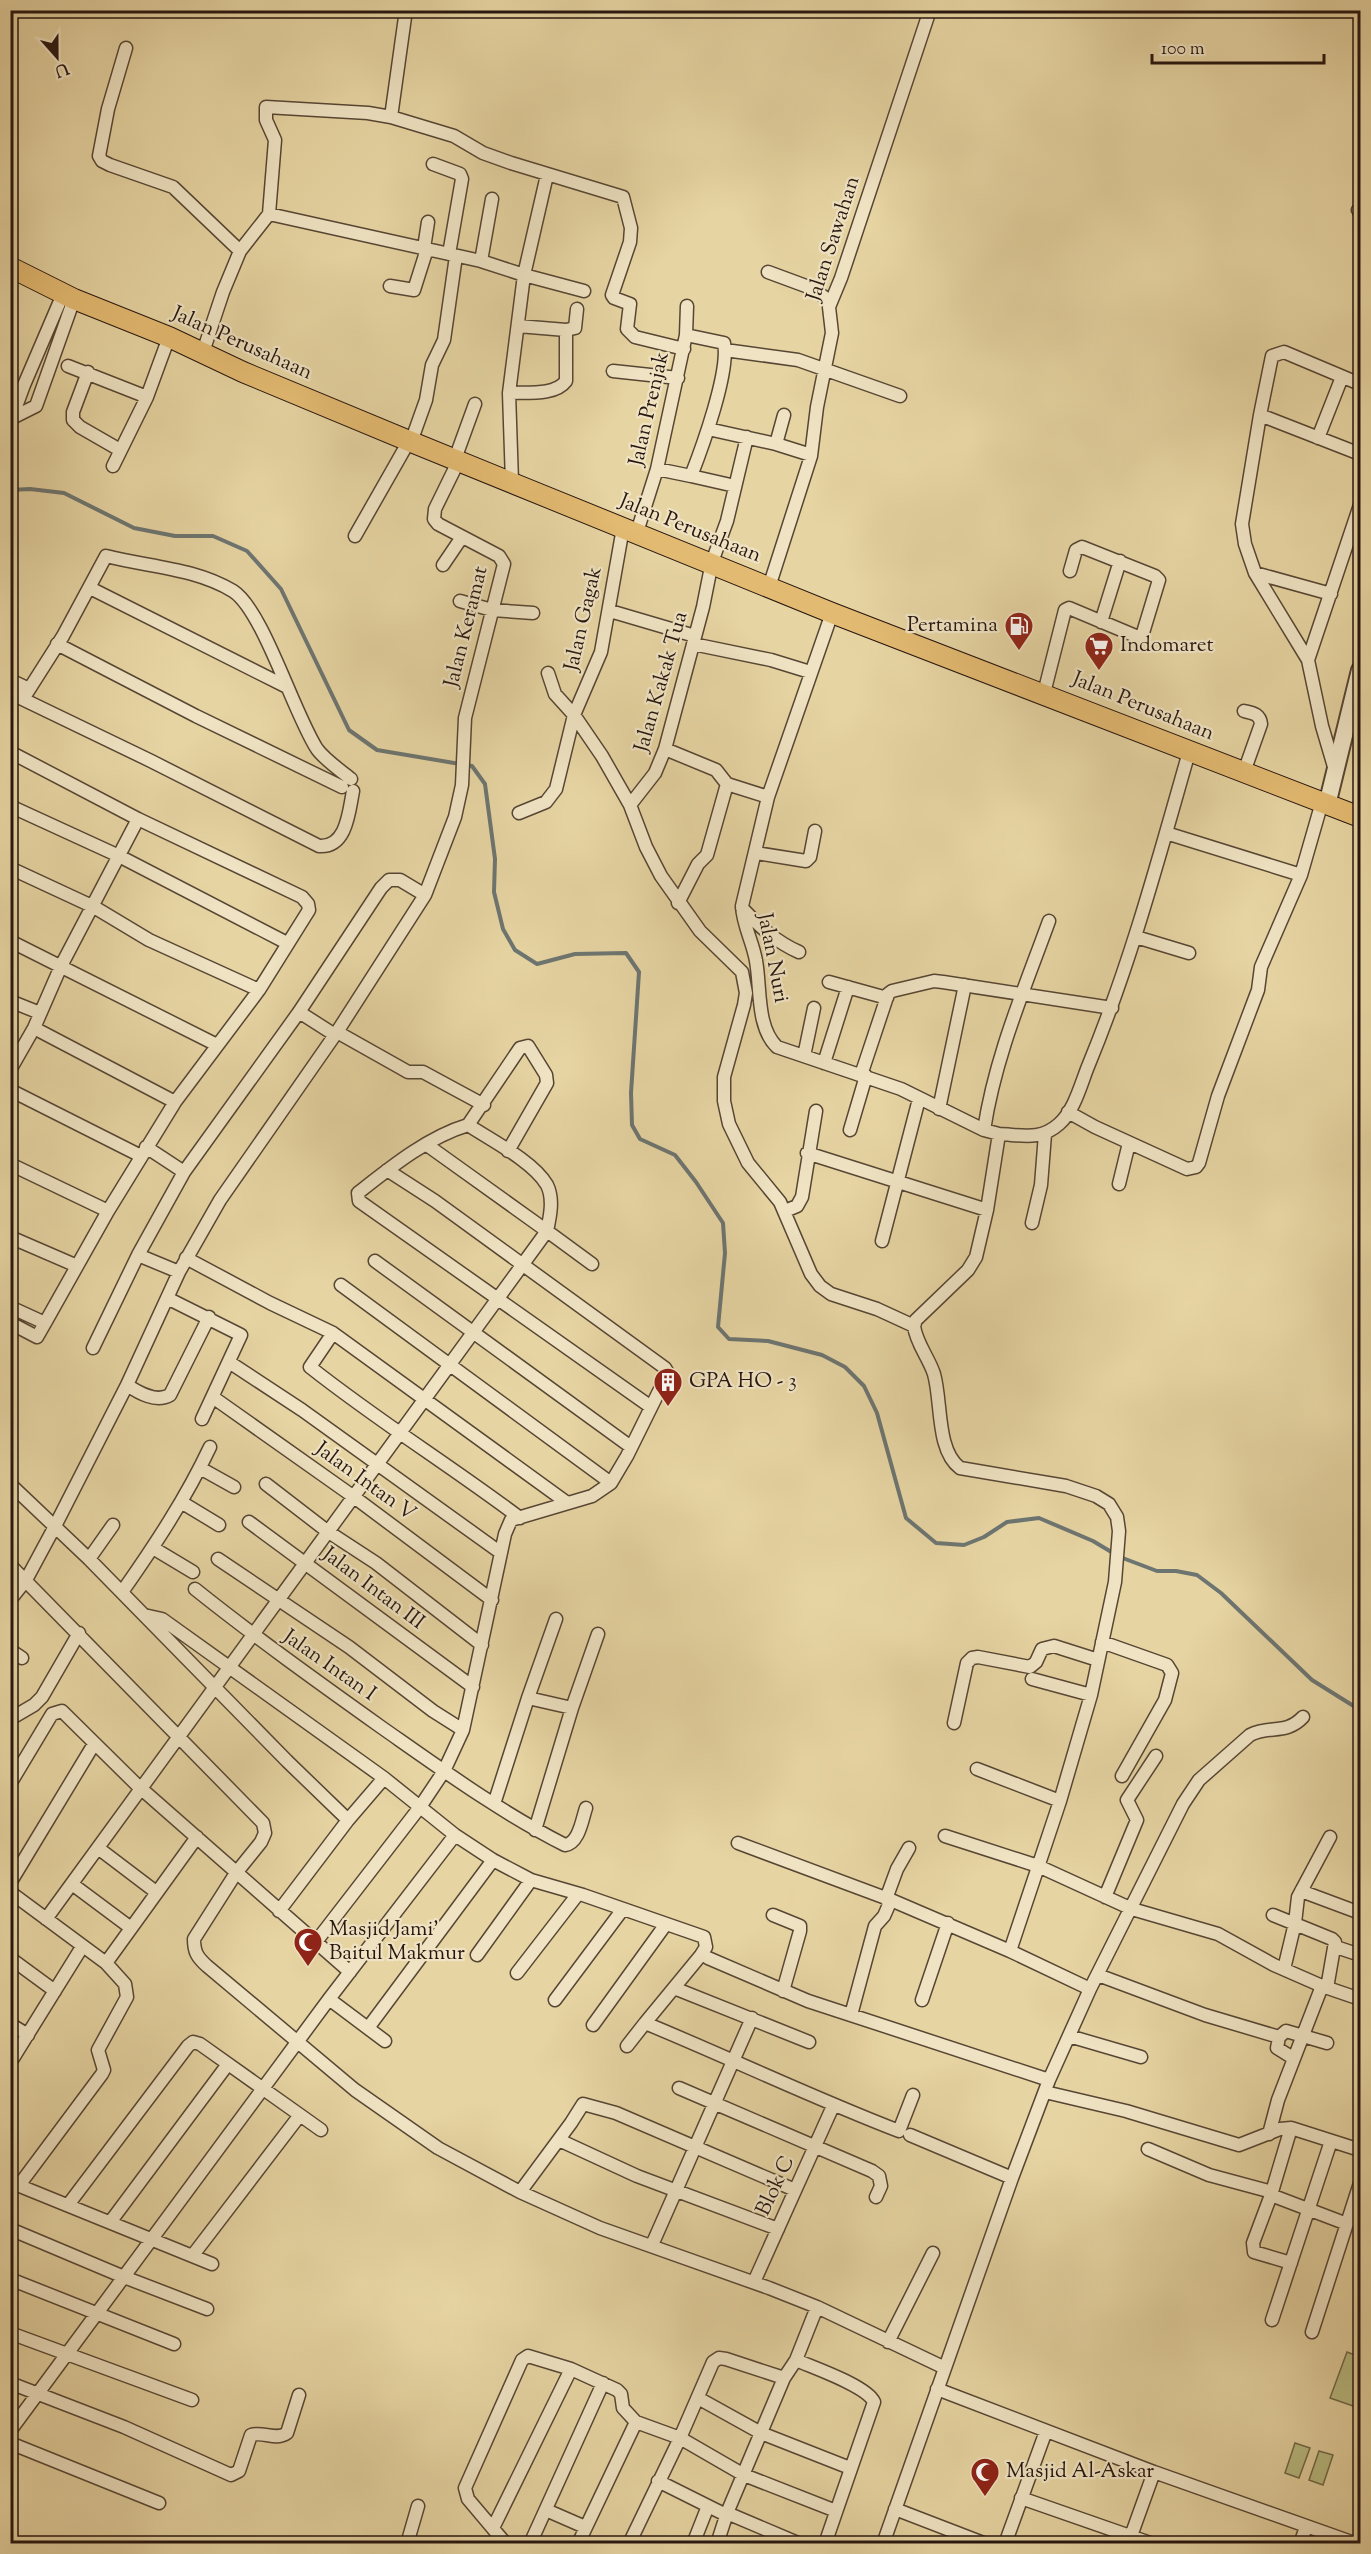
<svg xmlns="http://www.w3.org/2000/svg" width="1371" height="2554" viewBox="0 0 1371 2554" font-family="'Sorts Mill Goudy',serif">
<rect width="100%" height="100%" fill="#e6d4a2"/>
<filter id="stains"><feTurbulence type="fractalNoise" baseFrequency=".00333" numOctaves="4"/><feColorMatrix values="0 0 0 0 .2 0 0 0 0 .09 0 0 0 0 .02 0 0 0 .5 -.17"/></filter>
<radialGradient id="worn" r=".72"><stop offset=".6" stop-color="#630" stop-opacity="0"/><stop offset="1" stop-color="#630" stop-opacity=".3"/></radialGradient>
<!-- green -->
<path fill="#b9bc82" stroke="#706949" stroke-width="1.5" d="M 1347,2352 L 1360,2357 L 1360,2396 L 1356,2407 L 1330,2398 Z
M 1295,2443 L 1310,2448 L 1299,2478 L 1285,2473 Z
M 1319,2451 L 1333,2455 L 1323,2485 L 1309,2480 Z"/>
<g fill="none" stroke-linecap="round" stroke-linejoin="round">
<!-- stream -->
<path stroke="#6d7571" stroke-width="4" d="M 10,490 L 30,489 L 64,493 L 134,528 L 175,536 L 213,536 L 247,551 L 281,589 L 349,730 L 377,750 L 472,766 L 485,784 L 495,859 L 494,892 L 503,929 L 515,950 L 537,964 L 575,954 L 626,953 L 639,972 L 631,1093 L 632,1125 L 640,1139 L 675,1155 L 696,1182 L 723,1223 L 725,1253 L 718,1327 L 729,1339 L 768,1341 L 822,1355 L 845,1367 L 864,1386 L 877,1413 L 906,1518 L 936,1543 L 964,1545 L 984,1537 L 1007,1522 L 1039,1518 L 1093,1541 L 1113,1553
M 1120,1557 L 1157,1571 L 1176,1571 L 1197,1575 L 1221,1593 L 1312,1680 L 1360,1710"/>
<!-- minor casing -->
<g stroke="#574634" stroke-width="15">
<path id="minor" d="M 126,48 L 108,109 L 99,156 L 102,161 L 110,165 L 173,187 L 240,251
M 391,117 L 406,10
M 433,164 L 460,174 L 462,179 L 449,254
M 547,175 L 524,275 L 584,291
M 1358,210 L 1360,211
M 269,214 L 275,140 L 266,120 L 266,107 L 368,113 L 391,117 L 454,136 L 483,153 L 511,163 L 623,197 L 631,228 L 630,242 L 612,295 L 614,298 L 630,304 L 627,329 L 635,337 L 684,349
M 424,248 L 428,222
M 481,261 L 492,199
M 768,272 L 814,289 L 830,302
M 390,286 L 414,290 L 427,249
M 518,326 L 566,330
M 686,335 L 687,306
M 725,350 L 798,360 L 900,396
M 203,352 L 223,292 L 240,251 L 269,214 L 481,261 L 524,275 L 509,393 L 512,482
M 68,366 L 147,397
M 613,371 L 678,378
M 88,372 L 73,412 L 73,420 L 80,427 L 120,450
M 509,393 C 526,392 555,396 566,381 L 566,330 L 575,328 L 577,309
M 1260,415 L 1272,356 L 1284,352 L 1360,384
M 14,417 L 36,406 L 74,299
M 10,423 L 24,385 L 63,294
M 708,429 L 776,444 L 811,455
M 1318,438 L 1342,377
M 411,442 L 426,400 L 432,365 L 444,340 L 456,256
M 776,444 L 784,415
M 455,459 L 475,404
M 113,466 L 147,397 L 169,337
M 691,476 L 735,486
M 637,532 L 657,469 L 686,335 L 724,343 C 730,371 702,448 691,476 L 657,469
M 355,536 L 409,441
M 443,565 L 462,537
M 1255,573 L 1331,594
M 769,587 L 811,456 L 817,407 L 832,333 L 829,307 L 841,278 L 930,10
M 90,588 L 287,687
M 460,601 L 492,610 L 533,613
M 610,611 L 695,636
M 832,613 L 768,797 L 742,906 C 743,926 753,942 756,961 C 761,987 756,1027 777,1047 L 901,1089 L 984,1130 L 999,1134
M 1101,622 L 1120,561
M 57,644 L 196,716 L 342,787
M 693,644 L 771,660 L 810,672
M 1308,660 L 1360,505
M 548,673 L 555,694 L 574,715 L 602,756 L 630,805 L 646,847 L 661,876 L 700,931 L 742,972 L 746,993 L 744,1005 L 724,1077 L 724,1101 L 729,1124 L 748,1163 L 780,1202 L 811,1274 L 820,1286 L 831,1294 L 877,1309 L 914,1326
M 10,680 L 29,689
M 10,693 L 151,761 L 319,846 C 347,848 349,811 353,791
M 1044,693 L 1065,610 L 1069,608 L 1138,637 L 1142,636 L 1159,580 L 1155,576 L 1082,547 L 1076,550 L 1070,571
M 23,699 L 63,636 L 106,556 C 149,567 195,568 233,591 C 263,610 294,714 317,749 C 325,760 340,770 351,779
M 665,749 L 716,770 L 727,784 L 768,797
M 10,752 L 138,819 L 302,897 L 308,904 L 309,910 L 259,990 L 175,1102 L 108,1211 L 45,1323 L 10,1307
M 1335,770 L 1322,726 L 1308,660 L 1255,573 L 1245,544 L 1242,524 L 1260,415 L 1360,454
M 1244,772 L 1261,724 C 1260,714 1253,713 1244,711
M 630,805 L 655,773 L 665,749 L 703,607 L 712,562 L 727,521 L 747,437
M 10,806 L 119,856 L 287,943
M 519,813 L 546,802 L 556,789 L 574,715 L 601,652 L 623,528
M 1166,833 L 1301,875
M 756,853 L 806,861 L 810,857 L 815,831
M 10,868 L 94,907 L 149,940 L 259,990
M 425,895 L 455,817 L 462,785 L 465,718 L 504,564 L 499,556 L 438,524 L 434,519 L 435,509 L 459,460
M 678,903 L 698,864 L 707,855 L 727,784
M 742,908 C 759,926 776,942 799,952
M 1136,937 L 1189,953
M 10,941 L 217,1045
M 829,982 L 887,998
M 10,1001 L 40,1013
M 299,1012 L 335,1035
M 34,1028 L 175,1102
M 337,1032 L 401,1068 L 408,1072 L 423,1072 L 484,1105
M 804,1056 L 814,1008
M 824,1063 L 848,987
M 10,1070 L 34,1028 L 61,966 L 138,819
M 861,1075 L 888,994 L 892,991 L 934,981 L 943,982 L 1112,1008
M 10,1090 L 141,1156
M 939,1109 L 965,985
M 1068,1112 L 1095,1127 L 1187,1169 L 1196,1167 L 1199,1163 L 1218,1096 L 1258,990 L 1261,967 L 1301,875 L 1322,802
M 468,1125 L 520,1048 L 528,1046 L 546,1075 L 547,1083 L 508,1151
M 850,1130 L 866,1076
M 984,1130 C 995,1057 1024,990 1049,921
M 427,1145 L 547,1231 C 550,1217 554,1199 547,1185 C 534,1162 491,1140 468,1125 C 428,1137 391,1167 358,1193 L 359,1201 L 651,1407
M 146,1147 L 184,1172
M 807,1153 L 987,1210
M 10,1164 L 108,1211
M 1119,1184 L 1129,1143
M 785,1211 L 797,1206 L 802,1197 L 816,1111
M 1032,1223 L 1041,1185 L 1045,1134
M 10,1237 L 77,1266
M 882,1241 L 919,1099
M 138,1255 L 179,1272
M 186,1258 L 270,1303 L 333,1333 L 566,1502
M 375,1261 L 631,1447
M 341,1285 L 611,1483
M 167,1298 L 241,1335 L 202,1419
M 16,1326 L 37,1337 L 45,1323
M 333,1333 L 310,1367 C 378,1421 451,1466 520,1518
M 93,1348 L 138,1255 L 184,1172 L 299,1012 L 381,888 L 389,880 L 400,880 L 425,895 L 337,1032 L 220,1200 L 179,1272 L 127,1385 C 139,1393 156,1403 170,1395 L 209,1317
M 229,1362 L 302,1410 L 501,1553
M 214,1398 L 354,1497 L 492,1600
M 200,1468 L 234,1487
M 10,1484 L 89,1559 L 287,1761 L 348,1820
M 266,1484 L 327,1531 L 376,1563 L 482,1645
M 181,1502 L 219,1525
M 249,1522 L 473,1687
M 153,1548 L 193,1572
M 89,1559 L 113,1525
M 218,1559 L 349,1647 L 433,1711 L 463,1730
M 10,1565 L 263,1823 L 265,1833 L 261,1842 L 236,1873 L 194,1939 C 194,1952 197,1957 207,1966 L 355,2090 L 438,2148 L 520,2192 L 600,2228 L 769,2288 L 817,2307 L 945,2368
M 195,1589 C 255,1637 318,1682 381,1727 C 441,1769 500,1812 565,1845 C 579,1843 582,1820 586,1808
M 122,1592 C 155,1545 186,1498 210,1447
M 10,1600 L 26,1580 L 54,1528 L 127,1385
M 144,1615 L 162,1619 L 384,1778
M 1102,1642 L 1167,1665 L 1172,1673 L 1165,1700 L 1122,1776
M 10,1650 L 22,1658
M 1032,1679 L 1091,1695
M 528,1698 L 572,1708
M 10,1719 L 34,1705 L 42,1697 L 79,1633
M 954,1723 L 967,1663 L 972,1658 L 978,1657 L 1030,1667 L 1036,1662 L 1042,1649 L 1054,1646 L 1098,1660
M 977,1769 L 1060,1801
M 10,1784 L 52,1714 L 62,1711 L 137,1785 L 350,1972
M 494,1804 L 528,1698 L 556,1619
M 535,1830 L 572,1708 L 598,1634
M 945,1836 L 1038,1866 L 1132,1909 L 1218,1934 L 1274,1965 L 1322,1986 L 1360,1999
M 738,1843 L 891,1900 L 1010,1951
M 98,1848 L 156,1892
M 10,1883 L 94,1744
M 72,1884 L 131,1928
M 1301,1891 L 1360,1913
M 10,1892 L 106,1963 L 125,1984 L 127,1997 L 98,2050 L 104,2070 L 102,2074 L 20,2184
M 1105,1897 L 1137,1820 L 1127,1800 L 1156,1756
M 886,1899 L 897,1869 L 909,1848
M 279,1911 L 348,1820 L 384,1778 L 455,1835 L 493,1860 L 531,1880 L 583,1895 L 704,1937 L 706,1947 L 701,1955 L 645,2023 C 730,2058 813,2098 899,2131 L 913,2095
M 773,1915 L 800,1926 L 800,1931 L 783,1991
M 1273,1915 L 1332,1939 L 1335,1942 L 1327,1988
M 46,1919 L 547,1231 L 592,1264
M 315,1943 L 420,1807 L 444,1771 L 463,1730 L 505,1534 L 511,1520 L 592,1496 L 611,1483 L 627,1456 L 668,1373 L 665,1368 L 435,1201 L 387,1170
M 1336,1947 L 1360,1955
M 477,1955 L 531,1880
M 10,1958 L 55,1991
M 708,1958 L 808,2001 L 1049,2080
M 106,1963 L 197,1837
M 1284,1969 L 1295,1923 L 1298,1897 L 1330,1837
M 517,1973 L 578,1894
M 1098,1975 L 1205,2015 L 1279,2037
M 674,1988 L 809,2042
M 1090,1989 L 1010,1951 L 1060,1801 L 1091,1695 L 1115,1582 L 1119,1531 L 1117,1517 L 1109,1504 L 1096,1496 L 1066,1486 L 960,1468 C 936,1450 942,1402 934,1374 C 929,1358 916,1343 914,1326 L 916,1320 L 968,1270 L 976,1257 L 987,1210 L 999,1134 C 1022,1135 1040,1141 1059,1124 C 1075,1110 1081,1083 1089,1064 C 1131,962 1159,857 1189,752
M 329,1999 L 385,2041
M 555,2000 L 623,1909
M 922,2000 L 948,1923
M 851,2015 L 875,1926 L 884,1916 L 891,1900
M 10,2024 L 28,2035
M 593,2025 L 666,1924
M 368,2028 L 493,1860
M 1069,2036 L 1141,2057
M 627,2046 L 645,2023
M 1293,2058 L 1277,2048 L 1279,2037 L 1286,2031 L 1327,2043
M 10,2063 L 82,1947
M 679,2088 L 872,2171 L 879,2176 L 881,2186 L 876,2197
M 1045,2092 L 1126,2111 L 1239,2145 L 1280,2129 L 1291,2128 L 1360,2150
M 300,2115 L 321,2130
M 1291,2128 L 1271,2195 L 1253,2243 L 1254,2252 L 1291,2263
M 1269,2134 L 1278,2100 L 1322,1986
M 910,2135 L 1012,2178
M 559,2140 L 637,2176 L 778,2229
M 1148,2149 L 1209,2175 L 1272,2192
M 10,2182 L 212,2264
M 520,2192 L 571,2123 L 583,2104 L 616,2113 L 795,2190
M 1271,2195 L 1347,2224
M 68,2205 L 188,2046 L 193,2042 L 200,2044 L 300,2115 L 193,2255
M 111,2221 L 228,2064
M 10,2229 L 124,2277 L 207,2309
M 652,2245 L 752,2018
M 10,2279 L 174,2344
M 754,2282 L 833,2106
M 1272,2320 L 1331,2141
M 1312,2332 L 1360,2183
M 10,2333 L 192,2400
M 888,2342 L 933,2253
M 796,2360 C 814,2368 867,2386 874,2402 L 825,2544
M 10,2383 L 124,2427 L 231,2475 L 239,2471 L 251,2435 C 263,2431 276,2441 287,2433 L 299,2395
M 937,2389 L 1154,2472 L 1357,2544
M 698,2398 L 761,2433 L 850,2468
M 10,2431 L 329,1999 L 455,1835
M 10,2443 L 159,2503
M 658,2481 L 726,2515
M 1021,2498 L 1153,2544
M 895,2509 L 986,2544
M 546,2510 L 585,2527
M 727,2513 L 800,2544
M 493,2528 L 571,2369
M 1131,2536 L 1154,2472
M 407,2544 L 418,2506
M 506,2544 L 468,2499 L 465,2488 L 522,2360 L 528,2356 L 571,2369 L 617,2390 L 621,2394 L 623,2408 L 636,2422 L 680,2438 L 744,2475 L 836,2511
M 530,2544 L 603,2383
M 578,2544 L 636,2422
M 629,2544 L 680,2438 L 713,2362 L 719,2358 L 726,2359 L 784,2378
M 693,2544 L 708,2506
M 717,2544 L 727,2513 L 784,2378 L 796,2360 L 817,2307
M 883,2544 L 1012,2178 L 1049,2080 L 1090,1989 L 1183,1804 L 1199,1780 L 1250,1735 C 1270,1725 1286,1735 1303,1717
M 1005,2544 L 1046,2431
M 1300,2544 L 1306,2527"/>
</g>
<!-- tertiary casing -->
<g stroke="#574634" stroke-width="20">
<path id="tertiary" d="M 1327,805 L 1360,670"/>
</g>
<!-- primary casing -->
<g stroke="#271610" stroke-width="22">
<path id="primary" d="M 10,267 L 74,299 L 169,337 L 243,372 L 409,441 L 832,613 L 1360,817"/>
</g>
<!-- minor -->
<use href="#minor" stroke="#efe3c3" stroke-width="12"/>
<!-- tertiary -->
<use href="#tertiary" stroke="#efe3c3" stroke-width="16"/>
<!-- primary -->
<use href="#primary" stroke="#e3ba71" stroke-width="20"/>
</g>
<!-- icons -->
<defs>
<g id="fuel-pin" transform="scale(1.5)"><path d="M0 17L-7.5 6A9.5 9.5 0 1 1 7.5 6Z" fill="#8f2418" stroke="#efe3c3"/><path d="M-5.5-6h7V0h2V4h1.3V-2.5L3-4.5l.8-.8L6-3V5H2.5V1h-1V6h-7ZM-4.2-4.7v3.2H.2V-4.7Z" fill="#fff"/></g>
<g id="supermarket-pin" transform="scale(1.5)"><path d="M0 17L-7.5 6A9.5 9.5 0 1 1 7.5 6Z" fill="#8f2418" stroke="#efe3c3"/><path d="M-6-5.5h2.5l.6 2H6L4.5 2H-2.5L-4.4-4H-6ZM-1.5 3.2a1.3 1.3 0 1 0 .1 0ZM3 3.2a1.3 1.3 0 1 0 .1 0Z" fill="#fff"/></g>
<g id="building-pin" transform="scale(1.5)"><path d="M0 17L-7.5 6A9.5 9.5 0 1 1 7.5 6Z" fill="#8f2418" stroke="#efe3c3"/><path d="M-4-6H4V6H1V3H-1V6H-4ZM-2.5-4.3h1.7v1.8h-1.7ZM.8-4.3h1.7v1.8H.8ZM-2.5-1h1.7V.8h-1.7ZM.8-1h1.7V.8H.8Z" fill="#fff"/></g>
<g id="mosque-pin" transform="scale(1.5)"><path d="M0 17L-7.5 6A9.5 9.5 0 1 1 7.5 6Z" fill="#8f2418" stroke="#efe3c3"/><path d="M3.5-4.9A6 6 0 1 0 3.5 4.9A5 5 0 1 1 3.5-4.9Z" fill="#fff"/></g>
</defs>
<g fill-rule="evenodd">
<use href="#fuel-pin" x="1019" y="626"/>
<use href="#supermarket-pin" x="1099" y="646"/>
<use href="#building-pin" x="668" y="1382"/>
<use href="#mosque-pin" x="308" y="1942"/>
<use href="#mosque-pin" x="985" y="2472"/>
</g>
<g text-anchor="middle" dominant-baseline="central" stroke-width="4.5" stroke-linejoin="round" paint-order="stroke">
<!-- street labels -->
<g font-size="21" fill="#271610" stroke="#efe3c3">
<text transform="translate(834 239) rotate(-72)">Jalan Sawahan</text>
<text transform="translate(242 344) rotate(24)">Jalan Perusahaan</text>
<text transform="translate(650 409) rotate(-77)">Jalan Prenjak</text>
<text transform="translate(690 529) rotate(22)">Jalan Perusahaan</text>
<text transform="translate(584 619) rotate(-77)">Jalan Gagak</text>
<text transform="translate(467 627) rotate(-76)">Jalan Keramat</text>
<text transform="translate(662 682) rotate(-74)">Jalan Kakak Tua</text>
<text transform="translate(1143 707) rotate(22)">Jalan Perusahaan</text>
<text transform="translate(772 958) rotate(79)">Jalan Nuri</text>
<text transform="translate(365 1482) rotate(36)">Jalan Intan V</text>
<text transform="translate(373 1589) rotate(37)">Jalan Intan III</text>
<text transform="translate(329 1666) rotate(35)">Jalan Intan I</text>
<text transform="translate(776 2186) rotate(-65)">Blok C</text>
</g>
<!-- poi labels -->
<g font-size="21" fill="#271610" stroke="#efe3c3" text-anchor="start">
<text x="998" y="626" text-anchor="end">Pertamina</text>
<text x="1120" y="646">Indomaret</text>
<text x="689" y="1382">GPA HO - 3</text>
<text x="329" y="1930">Masjid Jami'<tspan x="329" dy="24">Baitul Makmur</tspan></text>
<text x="1006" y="2472">Masjid Al-Askar</text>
</g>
</g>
<!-- margin -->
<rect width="1371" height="2554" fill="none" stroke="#e6d4a2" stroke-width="36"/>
<rect x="12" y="12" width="1347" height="2530" fill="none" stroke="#271610" stroke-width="3"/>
<rect x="18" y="18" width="1335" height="2518" fill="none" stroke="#271610" stroke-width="1.5"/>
<!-- north arrow -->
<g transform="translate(57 57) rotate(159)" stroke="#efe3c3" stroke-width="4.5" paint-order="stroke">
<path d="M0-4.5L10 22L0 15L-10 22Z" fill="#271610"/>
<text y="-9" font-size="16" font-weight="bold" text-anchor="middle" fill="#271610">U</text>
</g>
<!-- scale -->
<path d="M1152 54v9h172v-9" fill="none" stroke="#271610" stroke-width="3"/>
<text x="1161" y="54" font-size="18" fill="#271610" stroke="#efe3c3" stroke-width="4.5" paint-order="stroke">100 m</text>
<rect width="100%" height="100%" filter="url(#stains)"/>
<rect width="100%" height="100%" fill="url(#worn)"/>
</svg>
